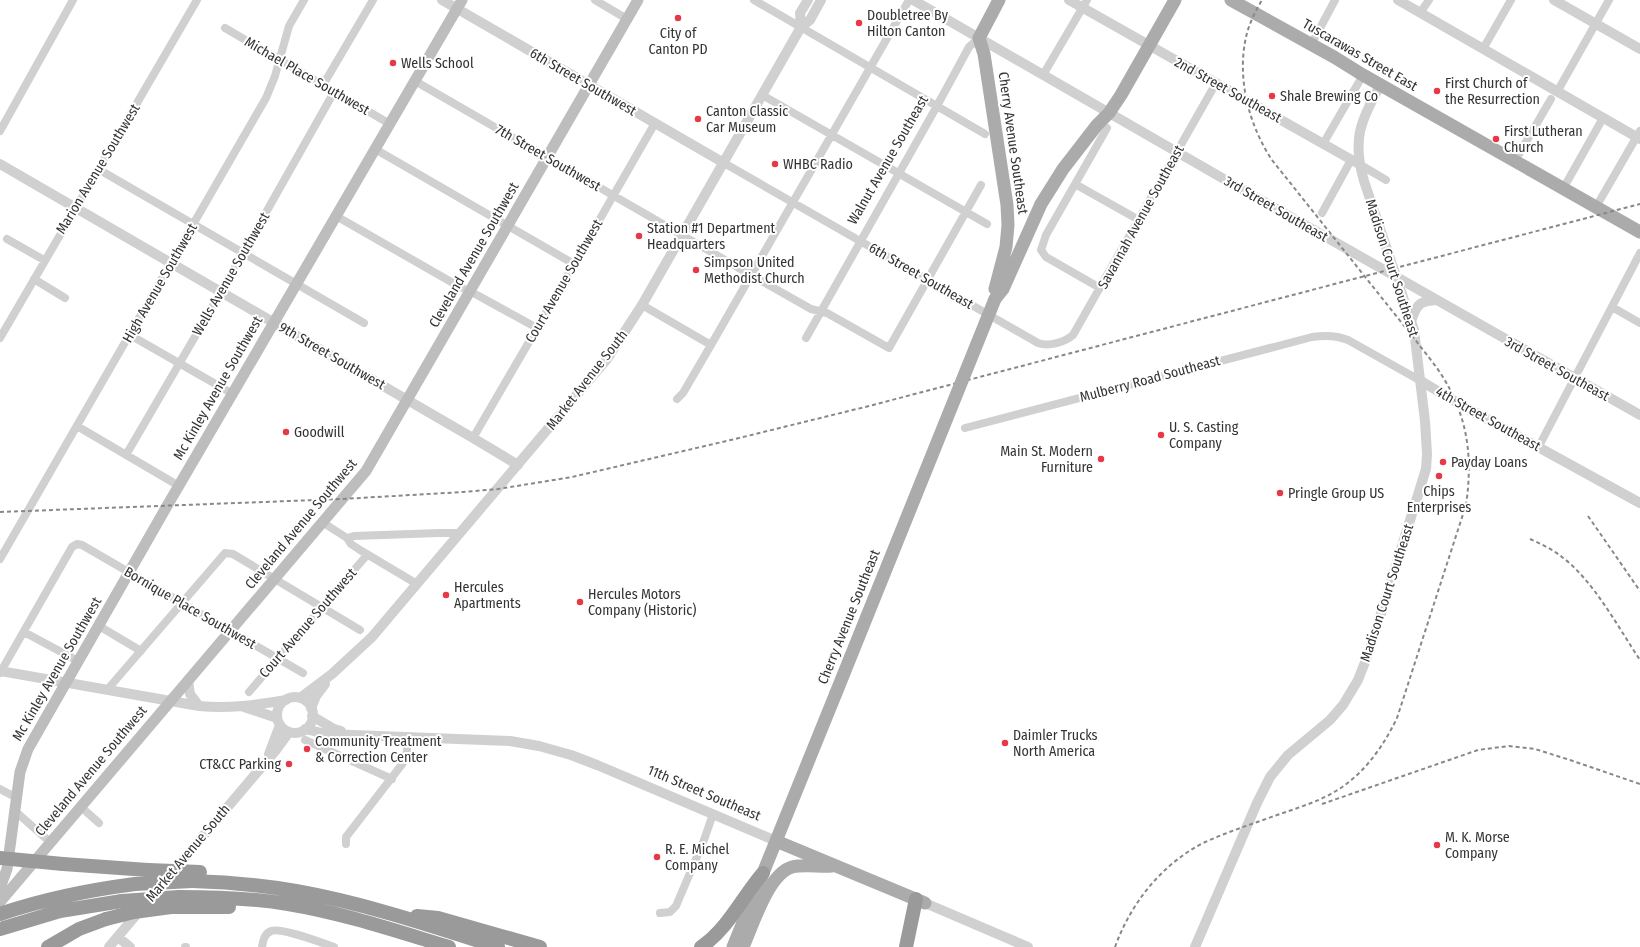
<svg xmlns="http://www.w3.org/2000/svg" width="1640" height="947" viewBox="0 0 1640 947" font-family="'Fira Sans Condensed',sans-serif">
<rect width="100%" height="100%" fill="#fff"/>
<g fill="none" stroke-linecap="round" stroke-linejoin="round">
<!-- minor -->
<path stroke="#d0d0d0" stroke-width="8" d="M 595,0 L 627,19
M 754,0 L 985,134
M 1420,13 L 1429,0
M 225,28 L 390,124
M 1311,45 L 1335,0
M 1483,49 L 1511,0
M 1043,75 L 1087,0
M 415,81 L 751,275 L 811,309 L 827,313 L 889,348 L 981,185
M 323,85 L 373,0
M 1557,92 L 1609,0
M 762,95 L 987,224
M 0,131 L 73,0
M 1323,144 L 1363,75
M 375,149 L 574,264
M 1515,161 L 1551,99
M 724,163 L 1038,343 C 1049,347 1065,342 1073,335 L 1216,83
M 1359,164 L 1386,180
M 98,169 L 364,323
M 1075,184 L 1139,220
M 1563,189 L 1603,118
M 1596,207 L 1640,131
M 1322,213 L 1351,160
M 336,216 L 460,287 L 477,295 L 537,328
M 7,239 L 44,260
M 34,279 L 65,298
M 1100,288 L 1046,257 L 1041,250 L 1046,235 L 1107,128
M 642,305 L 711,345
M 1612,307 L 1640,323
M 130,335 L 233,394
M 0,338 L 197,0
M 806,338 L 937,106 L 969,47 L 979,38
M 677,399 L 683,393 L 711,345 L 909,0
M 77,426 L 179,486
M 965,428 L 1312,337 C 1325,335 1336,335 1348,340 L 1421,381
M 473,438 L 554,299 L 655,123
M 1538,448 L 1640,253
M 126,455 L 221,292 L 334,92
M 322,522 L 347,538 L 351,544 L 360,550 L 417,584
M 347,538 L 354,536 L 439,533 L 460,533
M 0,559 L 266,98 L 275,76 L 289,26 L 304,0
M 99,626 L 141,651
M 24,632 L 78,661
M 0,673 L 72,547 L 77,544 L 82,545 L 303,673
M 107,690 L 225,553 L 233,554 L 360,630
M 249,692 L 367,555
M 305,740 L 392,779
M 0,789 L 17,798
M 81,807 L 99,823
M 15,811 L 50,842
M 346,844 L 346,837 L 403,763 L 407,751 L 406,736
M 660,913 L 670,912 L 676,906 L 704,840 L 713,814
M 185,947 L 186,947
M 262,947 C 263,941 264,934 271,931 C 281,927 322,943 334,947"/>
<!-- tertiary -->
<path stroke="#d0d0d0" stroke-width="10" d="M 442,0 L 724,163
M 913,0 L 1236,186 L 1640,415
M 1069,0 L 1359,164
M 1398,0 L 1640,139
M 1554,0 L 1640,49
M 801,27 L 800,13 L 808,0
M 0,164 L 473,438 L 518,465
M 1412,319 C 1417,303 1421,301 1437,300
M 1421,381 L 1456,402 L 1640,503
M 0,671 L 199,706 C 229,709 256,705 286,700
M 188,681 L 190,694 L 199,706
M277 715a18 18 0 1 1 36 0a18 18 0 1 1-36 0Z
M 300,698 L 332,674 L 372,637 L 607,359 L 642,305 L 801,27 L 810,20 L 821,0
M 244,707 L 277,718
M 311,708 L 316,696 L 325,684
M 312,716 L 334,729 L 341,731
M 305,729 L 326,734 L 510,741 L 539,746 L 571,755 L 597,765 L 776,841
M 269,754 L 280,725
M 925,903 L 1028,947
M 118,937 L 130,947
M 109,947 L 276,750 L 289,732
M 1195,947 L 1257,803 L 1270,777 L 1288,755 L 1330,720 L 1343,705 L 1358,680 L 1369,652 L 1426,469 L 1427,454 L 1425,421 L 1414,330 L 1364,181 C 1352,140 1360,121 1381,84"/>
<!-- secondary -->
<path stroke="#bdbdbd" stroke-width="11" d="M 0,888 L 7,869 L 20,772 L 28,749 L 167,506 L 462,0
M 0,902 L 366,471 L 638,0"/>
<!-- primary -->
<path stroke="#ababab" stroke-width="13" d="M 1231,0 L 1334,57 L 1363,75 L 1640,232
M 995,289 L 1006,247 L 1008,225 L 1007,205 L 984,54 L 979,38 L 999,0
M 995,299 L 1003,289 L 1041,204 L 1063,169 L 1097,125 L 1109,113 L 1121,95 L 1175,0
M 776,841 L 925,903
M 733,947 L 836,693
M 743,947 C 753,925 768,874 792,867 C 804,864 819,867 832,866"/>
<!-- motorway -->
<path stroke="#9a9a9a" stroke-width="14" d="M 63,864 L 148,870
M 192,881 C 227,882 261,885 296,891 C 364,903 432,926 498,947
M 179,897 C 216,897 252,898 288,904 C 343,913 396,931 449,947
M 171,907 L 229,907
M 0,914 C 44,899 89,890 135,884
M 417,916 L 438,918 L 540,947
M 0,929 L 60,911 L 122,901
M 48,947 L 79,929 L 106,919
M 701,947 C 728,929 742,897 763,873
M 906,947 L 916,899"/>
<!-- rail -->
<path stroke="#888" stroke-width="2" stroke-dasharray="4 3" stroke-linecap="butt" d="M 0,512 L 342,499 L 463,492 L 498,489 L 572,477 L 735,439 L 869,406 L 1640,204
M 1588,516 L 1640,591
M 1530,539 C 1541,544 1552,549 1562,557 C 1593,580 1618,627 1640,660
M 1322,804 L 1478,750 L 1509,746 L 1535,749 L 1570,760 L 1640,784
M 1115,947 C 1131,903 1161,865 1203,843 C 1227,832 1252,824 1277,815 C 1297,808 1318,802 1336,791 C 1364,774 1383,747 1397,718 L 1466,505 C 1473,457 1468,416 1441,374 C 1434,363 1425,353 1417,342 L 1272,160 C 1248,124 1236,75 1247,33 C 1250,22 1256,10 1262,0"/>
<!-- primary-bridge -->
<path stroke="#ababab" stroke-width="13" d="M 836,693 L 995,299"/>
<!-- motorway-bridge -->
<path stroke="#9a9a9a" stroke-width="14" d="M 0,858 L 63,864
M 148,870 L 200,872
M 135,884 L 192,881
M 122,901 L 179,897
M 106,919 L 134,912 L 171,907"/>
</g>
<!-- markers -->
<g fill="#e63946" stroke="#fff" stroke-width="1.5">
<circle cx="678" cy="18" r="4"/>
<circle cx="859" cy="23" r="4"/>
<circle cx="393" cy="63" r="4"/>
<circle cx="1437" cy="91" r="4"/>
<circle cx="1272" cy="96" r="4"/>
<circle cx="698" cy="119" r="4"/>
<circle cx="1496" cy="139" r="4"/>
<circle cx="775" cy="164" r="4"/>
<circle cx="639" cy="236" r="4"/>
<circle cx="696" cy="270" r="4"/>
<circle cx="286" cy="432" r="4"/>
<circle cx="1161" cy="435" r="4"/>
<circle cx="1101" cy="459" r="4"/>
<circle cx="1443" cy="462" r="4"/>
<circle cx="1439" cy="476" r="4"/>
<circle cx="1280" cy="493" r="4"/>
<circle cx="446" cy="595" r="4"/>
<circle cx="580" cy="602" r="4"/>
<circle cx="1005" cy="743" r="4"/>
<circle cx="307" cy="749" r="4"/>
<circle cx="289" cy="764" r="4"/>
<circle cx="1437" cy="845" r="4"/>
<circle cx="657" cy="857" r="4"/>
</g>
<g text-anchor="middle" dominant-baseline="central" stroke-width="4" stroke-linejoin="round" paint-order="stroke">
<!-- poi labels -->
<g font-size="14" fill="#333" stroke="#fff" text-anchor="start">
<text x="867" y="15">Doubletree By<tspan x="867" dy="16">Hilton Canton</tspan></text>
<text x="678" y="33" text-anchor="middle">City of<tspan x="678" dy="16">Canton PD</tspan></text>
<text x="401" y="63">Wells School</text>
<text x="1445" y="83">First Church of<tspan x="1445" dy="16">the Resurrection</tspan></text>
<text x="1280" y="96">Shale Brewing Co</text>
<text x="706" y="111">Canton Classic<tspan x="706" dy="16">Car Museum</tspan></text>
<text x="1504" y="131">First Lutheran<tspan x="1504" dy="16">Church</tspan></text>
<text x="783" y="164">WHBC Radio</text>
<text x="647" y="228">Station #1 Department<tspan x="647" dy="16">Headquarters</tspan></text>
<text x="704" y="262">Simpson United<tspan x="704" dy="16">Methodist Church</tspan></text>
<text x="1169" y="427">U. S. Casting<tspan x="1169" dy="16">Company</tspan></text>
<text x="294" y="432">Goodwill</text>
<text x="1093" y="451" text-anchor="end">Main St. Modern<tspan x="1093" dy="16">Furniture</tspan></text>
<text x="1451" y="462">Payday Loans</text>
<text x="1439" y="491" text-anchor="middle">Chips<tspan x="1439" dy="16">Enterprises</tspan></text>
<text x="1288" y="493">Pringle Group US</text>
<text x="454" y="587">Hercules<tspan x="454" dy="16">Apartments</tspan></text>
<text x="588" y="594">Hercules Motors<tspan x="588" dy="16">Company (Historic)</tspan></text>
<text x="1013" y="735">Daimler Trucks<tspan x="1013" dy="16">North America</tspan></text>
<text x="315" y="741">Community Treatment<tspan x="315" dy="16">&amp; Correction Center</tspan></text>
<text x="281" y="764" text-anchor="end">CT&amp;CC Parking</text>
<text x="1445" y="837">M. K. Morse<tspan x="1445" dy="16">Company</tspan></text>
<text x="665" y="849">R. E. Michel<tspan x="665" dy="16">Company</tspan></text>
</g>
<!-- street labels -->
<g font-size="14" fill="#333" stroke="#fff">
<text transform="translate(1360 55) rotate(30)">Tuscarawas Street East</text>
<text transform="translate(307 76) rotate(30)">Michael Place Southwest</text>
<text transform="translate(583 82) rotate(30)">6th Street Southwest</text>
<text transform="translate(1228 90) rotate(29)">2nd Street Southeast</text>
<text transform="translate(1013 143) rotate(82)">Cherry Avenue Southeast</text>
<text transform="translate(548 158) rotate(30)">7th Street Southwest</text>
<text transform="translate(888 160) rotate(-60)">Walnut Avenue Southeast</text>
<text transform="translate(98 169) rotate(-59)">Marion Avenue Southwest</text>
<text transform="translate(1276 209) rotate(30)">3rd Street Southeast</text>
<text transform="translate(1141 217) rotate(-61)">Savannah Avenue Southeast</text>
<text transform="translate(474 255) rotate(-60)">Cleveland Avenue Southwest</text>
<text transform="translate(1392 268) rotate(72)">Madison Court Southeast</text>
<text transform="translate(231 274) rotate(-60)">Wells Avenue Southwest</text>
<text transform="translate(921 276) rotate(30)">6th Street Southeast</text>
<text transform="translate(564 281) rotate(-60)">Court Avenue Southwest</text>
<text transform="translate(160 283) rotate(-60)">High Avenue Southwest</text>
<text transform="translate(332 356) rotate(30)">9th Street Southwest</text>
<text transform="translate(1557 369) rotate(29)">3rd Street Southeast</text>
<text transform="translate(1150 379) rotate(-15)">Mulberry Road Southeast</text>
<text transform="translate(587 380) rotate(-52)">Market Avenue South</text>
<text transform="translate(218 388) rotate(-60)">Mc Kinley Avenue Southwest</text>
<text transform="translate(1488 419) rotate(29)">4th Street Southeast</text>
<text transform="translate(301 524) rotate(-50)">Cleveland Avenue Southwest</text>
<text transform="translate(1387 593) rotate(-72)">Madison Court Southeast</text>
<text transform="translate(190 608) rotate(30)">Bornique Place Southwest</text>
<text transform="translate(849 617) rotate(-68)">Cherry Avenue Southeast</text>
<text transform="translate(308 623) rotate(-49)">Court Avenue Southwest</text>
<text transform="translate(57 669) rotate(-60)">Mc Kinley Avenue Southwest</text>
<text transform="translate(91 771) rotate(-50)">Cleveland Avenue Southwest</text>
<text transform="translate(704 793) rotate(23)">11th Street Southeast</text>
<text transform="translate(188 853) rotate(-50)">Market Avenue South</text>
</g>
</g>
</svg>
